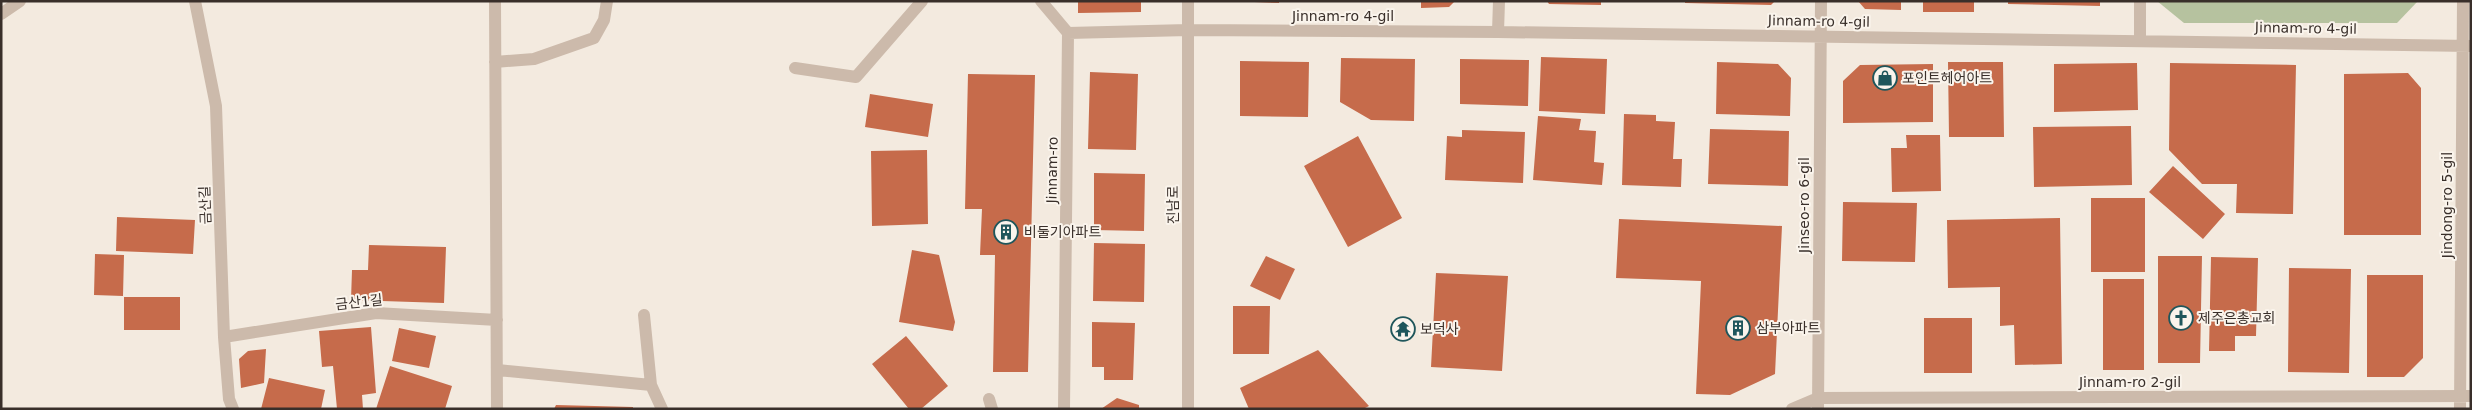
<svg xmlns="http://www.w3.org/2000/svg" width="2472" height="410" viewBox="0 0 2472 410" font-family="'DejaVu Sans','Noto Sans KR',sans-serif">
<rect width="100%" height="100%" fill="#f3eadf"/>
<!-- green -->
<path fill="#b6c29f" d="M 2157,1 L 2418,1 L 2397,23 L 2184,23 Z"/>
<!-- building -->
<path fill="#c66b4b" d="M 1078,1 L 1141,1 L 1141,12 L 1078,13 Z
M 1231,1 L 1279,1 L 1279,3 Z
M 1421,1 L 1455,1 L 1449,7 L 1421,8 Z
M 1547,1 L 1601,1 L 1601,5 L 1549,4 Z
M 1685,1 L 1775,1 L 1771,5 L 1685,3 Z
M 1858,1 L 1901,1 L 1901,10 L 1865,9 Z
M 1923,1 L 1974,1 L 1974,12 L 1923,12 Z
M 2008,1 L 2100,1 L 2100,6 L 2008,4 Z
M 1541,57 L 1607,59 L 1605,114 L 1539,111 Z
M 1341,58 L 1415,59 L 1414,121 L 1371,120 L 1340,102 Z
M 1460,59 L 1529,60 L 1528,106 L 1460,104 Z
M 1240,61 L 1309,62 L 1308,117 L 1240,116 Z
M 1717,62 L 1778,64 L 1791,78 L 1790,116 L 1716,114 Z
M 1948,62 L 2003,62 L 2004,137 L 1949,137 Z
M 2137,63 L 2138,110 L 2054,112 L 2054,64 Z
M 2170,63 L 2296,65 L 2293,214 L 2236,213 L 2237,184 L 2202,184 L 2169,150 Z
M 1933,64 L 1933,122 L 1843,123 L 1843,81 L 1860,65 Z
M 1090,72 L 1138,74 L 1136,150 L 1088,149 Z
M 2408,73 L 2421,88 L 2421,235 L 2344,235 L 2344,74 Z
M 968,74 L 1035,75 L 1028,372 L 993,372 L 995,255 L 980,255 L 982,209 L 965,209 Z
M 870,94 L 933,104 L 928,137 L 865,127 Z
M 1624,114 L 1656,115 L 1656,121 L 1675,122 L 1673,159 L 1682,159 L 1681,187 L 1622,185 Z
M 1538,116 L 1581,119 L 1579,130 L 1596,131 L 1594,162 L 1604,163 L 1602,185 L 1533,180 Z
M 2131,126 L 2132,185 L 2034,187 L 2033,127 Z
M 1710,129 L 1789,131 L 1788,186 L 1708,184 Z
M 1462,130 L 1525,132 L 1523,183 L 1445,180 L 1447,136 L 1462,137 Z
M 1906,135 L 1940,135 L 1941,191 L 1892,192 L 1891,148 L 1907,148 Z
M 1358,136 L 1402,218 L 1348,247 L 1304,166 Z
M 927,150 L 928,224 L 872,226 L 871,151 Z
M 2173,166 L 2225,214 L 2203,239 L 2149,192 Z
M 1094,173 L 1145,174 L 1144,231 L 1094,230 Z
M 2091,198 L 2145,198 L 2145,272 L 2091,272 Z
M 1843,202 L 1917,203 L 1915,262 L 1842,261 Z
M 117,217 L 195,220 L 193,254 L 116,251 Z
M 2060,218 L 2062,364 L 2015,365 L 2014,325 L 2000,326 L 2000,287 L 1948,288 L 1947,220 Z
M 1619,219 L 1782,226 L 1775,374 L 1730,395 L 1696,394 L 1701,281 L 1616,278 Z
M 1094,243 L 1145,244 L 1144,302 L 1093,301 Z
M 369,245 L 446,247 L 444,303 L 351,300 L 352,270 L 368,270 Z
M 912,250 L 939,255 L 955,322 L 953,331 L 899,322 Z
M 95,254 L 124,255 L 123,296 L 94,295 Z
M 1266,256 L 1295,269 L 1280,300 L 1250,286 Z
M 2158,256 L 2202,256 L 2200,363 L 2158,363 Z
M 2211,257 L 2258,258 L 2256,336 L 2235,336 L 2235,351 L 2209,351 Z
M 2289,268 L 2351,269 L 2349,373 L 2288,372 Z
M 1436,273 L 1508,276 L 1502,371 L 1431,367 Z
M 2367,275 L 2423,275 L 2423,358 L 2404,377 L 2367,377 Z
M 2103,279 L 2144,279 L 2144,370 L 2103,370 Z
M 124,297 L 180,297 L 180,330 L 124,330 Z
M 1233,306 L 1270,306 L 1269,354 L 1233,354 Z
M 1924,318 L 1972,318 L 1972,373 L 1924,373 Z
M 1092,322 L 1135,323 L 1133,380 L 1104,380 L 1104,367 L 1092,367 Z
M 371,327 L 376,393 L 362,395 L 363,409 L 337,409 L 333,366 L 322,367 L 319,331 Z
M 399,328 L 436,336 L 429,368 L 392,361 Z
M 906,336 L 948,386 L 921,409 L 909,409 L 872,364 Z
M 266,349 L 264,383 L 241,388 L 239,359 L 248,351 Z
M 1318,350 L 1369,406 L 1363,409 L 1249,409 L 1240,388 Z
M 390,366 L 452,386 L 445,409 L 376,409 Z
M 269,378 L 325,390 L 321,409 L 261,409 Z
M 1117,398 L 1139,405 L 1139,409 L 1101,409 Z
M 556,405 L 633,407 L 633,409 L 554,409 Z"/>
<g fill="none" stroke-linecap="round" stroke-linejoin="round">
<!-- service -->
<path stroke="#ccbaab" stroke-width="12" d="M 989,399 L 992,409"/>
<!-- minor -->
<path stroke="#ccbaab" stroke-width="12" d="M 195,1 L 216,106 L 224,337 L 229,399 L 233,409
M 495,1 L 497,409
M 1041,1 L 1068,33 L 1064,409
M 1188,1 L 1188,409
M 1,14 L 20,1
M 1498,32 L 1499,1
M 1068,33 L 1188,30 L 1498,32 L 2471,46
M 2140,41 L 2140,1
M 495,62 L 534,59 L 594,38 L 604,20 L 607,1
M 795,68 L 856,77 L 922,1
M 644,315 L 651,385 L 662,409
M 224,337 L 376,313 L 497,320
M 498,370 L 651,385
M 1792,409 L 1818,398 L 2471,396
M 1818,409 L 1821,1
M 2460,409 L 2463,1"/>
</g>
<!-- icons -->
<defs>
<g id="shop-ring" transform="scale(1.25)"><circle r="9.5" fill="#faf4ec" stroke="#1f565b" stroke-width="1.5"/><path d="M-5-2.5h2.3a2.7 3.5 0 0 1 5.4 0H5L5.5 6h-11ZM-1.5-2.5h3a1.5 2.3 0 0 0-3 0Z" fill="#1f565b"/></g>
<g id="building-ring" transform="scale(1.25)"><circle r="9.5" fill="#faf4ec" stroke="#1f565b" stroke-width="1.5"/><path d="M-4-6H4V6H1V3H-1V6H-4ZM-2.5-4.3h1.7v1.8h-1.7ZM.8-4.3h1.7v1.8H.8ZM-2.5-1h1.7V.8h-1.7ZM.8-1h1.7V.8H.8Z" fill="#1f565b"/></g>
<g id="church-ring" transform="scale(1.25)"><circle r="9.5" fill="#faf4ec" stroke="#1f565b" stroke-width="1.5"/><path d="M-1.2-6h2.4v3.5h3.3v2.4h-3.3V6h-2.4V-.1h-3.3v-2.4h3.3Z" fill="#1f565b"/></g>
<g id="temple-ring" transform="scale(1.25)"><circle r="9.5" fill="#faf4ec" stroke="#1f565b" stroke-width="1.5"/><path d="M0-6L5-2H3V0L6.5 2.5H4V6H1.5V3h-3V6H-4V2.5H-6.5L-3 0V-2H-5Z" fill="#1f565b"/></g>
</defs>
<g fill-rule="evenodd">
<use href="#shop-ring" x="1885" y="78"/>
<use href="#building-ring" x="1006" y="232"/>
<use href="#church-ring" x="2181" y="318"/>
<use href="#building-ring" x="1738" y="328"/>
<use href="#temple-ring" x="1403" y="329"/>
</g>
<g text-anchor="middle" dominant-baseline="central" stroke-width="4" stroke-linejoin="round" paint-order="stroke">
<!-- street labels -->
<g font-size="14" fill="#392f2a" stroke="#faf4ec">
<text x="1343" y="16">Jinnam-ro 4-gil</text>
<text transform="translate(1819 21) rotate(1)">Jinnam-ro 4-gil</text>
<text transform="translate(2306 28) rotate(1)">Jinnam-ro 4-gil</text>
<text transform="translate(1052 170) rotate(-89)">Jinnam-ro</text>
<text transform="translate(205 205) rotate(-92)">금산길</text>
<text transform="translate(1173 205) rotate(-90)">진남로</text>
<text transform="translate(1804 205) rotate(-90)">Jinseo-ro 6-gil</text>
<text transform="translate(2447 205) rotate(-90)">Jindong-ro 5-gil</text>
<text transform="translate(359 302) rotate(-6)">금산1길</text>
<text x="2130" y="382">Jinnam-ro 2-gil</text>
</g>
<!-- poi labels -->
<g font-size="14" fill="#392f2a" stroke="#faf4ec" text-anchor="start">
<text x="1902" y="78">포인트헤어아트</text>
<text x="1024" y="232">비둘기아파트</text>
<text x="2198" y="318">제주은총교회</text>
<text x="1756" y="328">삼부아파트</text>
<text x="1420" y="329">보덕사</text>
</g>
</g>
<!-- border -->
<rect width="2472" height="410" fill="none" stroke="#392f2a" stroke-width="5"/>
</svg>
